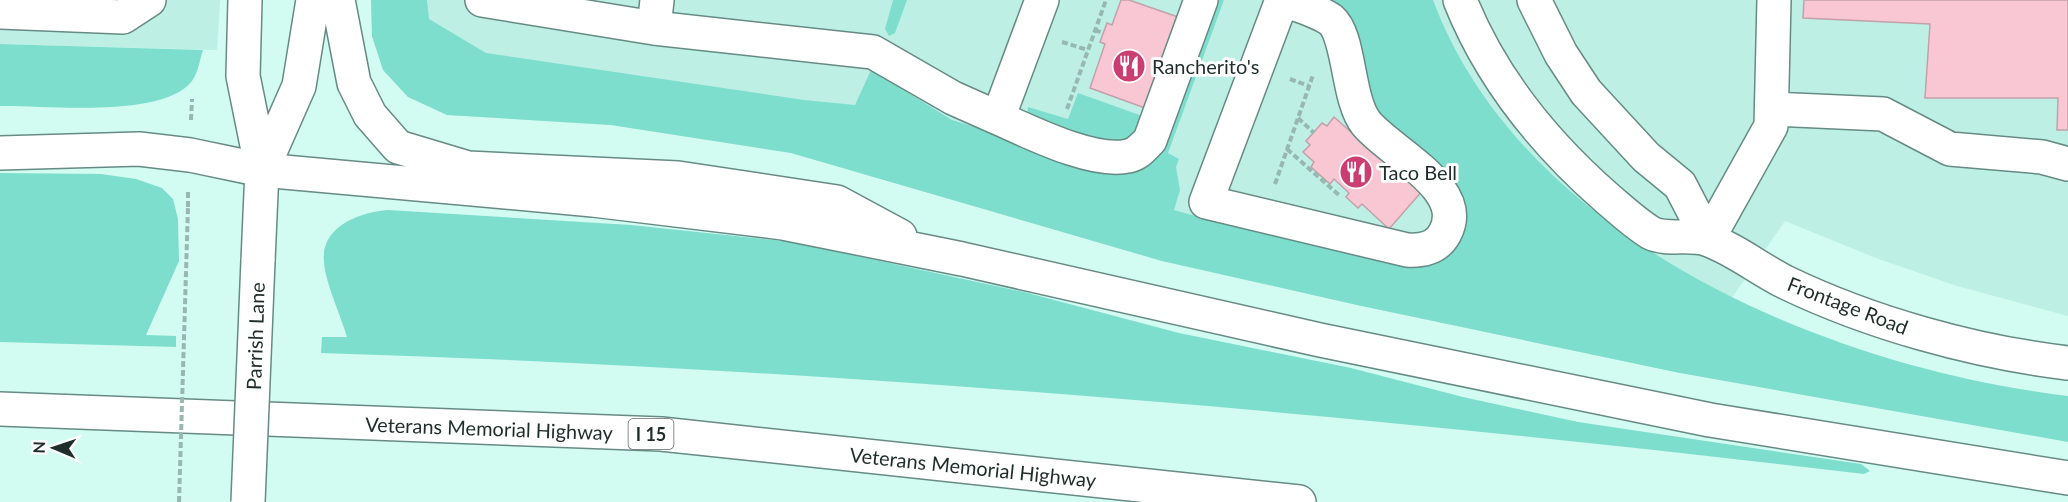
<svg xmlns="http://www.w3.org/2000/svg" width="2068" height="502" viewBox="0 0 2068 502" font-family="Lato,sans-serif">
<rect width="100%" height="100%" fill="#d2fbf2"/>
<!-- built -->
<path fill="#bdefe5" d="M 0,0 L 220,0 L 217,50 L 0,44 Z
M 371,0 L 2068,0 L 2068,316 L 1957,286 L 1876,258 L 1785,221 L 1680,373 L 1357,305 L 1162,261 L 791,153 L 611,125 L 447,115 L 408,97 L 383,70 L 372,36 Z"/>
<!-- green -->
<path fill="#7edece" d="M 371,0 L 427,0 L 429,19 L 486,53 L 804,100 L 855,105 L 871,70 L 952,120 L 1099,165 L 1122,168 L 1213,0 L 1224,0 L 1168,153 L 1179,159 L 1176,167 L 1180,190 L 1174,210 L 1227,225 L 1232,222 L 1455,244 L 1382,122 L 1317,0 L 1433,0 C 1523,241 1831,368 2068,396 L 2068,442 L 1680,373 L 1357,305 L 1162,261 L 791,153 L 611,125 L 447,115 L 408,97 L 383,70 L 372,36 Z
M 893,0 L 907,0 L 895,33 L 889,36 L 885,29 Z
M 0,44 L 203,50 C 200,59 198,73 192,81 C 163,119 45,105 0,106 Z
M 1078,93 L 1148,118 L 1140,134 L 1117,149 L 1027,116 L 1028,107 L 1068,119 Z
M 0,173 L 101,174 L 136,179 L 162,188 L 173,199 L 178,219 L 179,261 L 146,335 L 176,336 L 176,347 L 0,342 Z
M 388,210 L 631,225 L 792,242 L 1024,292 L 1179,333 L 1351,368 L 1463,397 L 1578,422 L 1861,464 L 1870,471 L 1864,474 C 1351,413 837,369 321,353 L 322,337 L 347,337 C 341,316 325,282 324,262 C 320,226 361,212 388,210 Z"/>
<!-- building -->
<path fill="#f9c7d3" stroke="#c4a1a9" stroke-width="1.5" d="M 1121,0 L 1129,0 L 1178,17 L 1145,108 L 1090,88 L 1105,44 L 1100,42 L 1107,23 L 1112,25 Z
M 1804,0 L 2068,0 L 2068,130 L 2057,130 L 2058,98 L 1925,98 L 1930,24 L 1803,18 Z
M 1334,117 L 1407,182 L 1410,178 L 1423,190 L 1389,229 L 1362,204 L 1358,208 L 1346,197 L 1349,193 L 1334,179 L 1330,184 L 1311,167 L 1314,162 L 1303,152 L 1310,145 L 1306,141 L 1322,123 L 1327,126 Z"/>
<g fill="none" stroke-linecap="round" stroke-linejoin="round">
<!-- minor casing -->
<g stroke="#668b84" stroke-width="36">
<path id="minor" d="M 482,0 L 654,28 L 657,0
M 1282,0 L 1206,202 L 1407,250 C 1423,251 1437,248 1445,233 C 1469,188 1389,152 1366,123 C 1347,99 1350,36 1331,20 C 1319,11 1299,6 1285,0
M 1460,0 C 1491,78 1545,144 1608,199 C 1621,210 1636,224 1651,233 C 1667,241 1692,233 1709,240 C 1736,250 1759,269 1785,282 C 1870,323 1974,352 2068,363
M 1534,0 L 1561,54 L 1586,92 L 1646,157 L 1680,185 L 1708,239
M 0,12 L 123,17 L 149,0
M 654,28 L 873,52 L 953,98 L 998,118 L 1042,0
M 1772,109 L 1883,114 L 1950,149 L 2042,157 L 2068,164
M 998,118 C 1030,132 1093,164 1128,156 C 1138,154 1143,147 1150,140 L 1201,0
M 1708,239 L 1771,126 L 1774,0"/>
</g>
<!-- major casing -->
<g stroke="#668b84" stroke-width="36">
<path id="major" d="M 245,0 L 243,76 L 262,170 L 258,261
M 262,170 L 299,86 L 313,0"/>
</g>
<!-- highway casing -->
<g stroke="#668b84" stroke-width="36">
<path id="highway" d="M 338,0 L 354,83 L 370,115 L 398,147 L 468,168 L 678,178 L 837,202 L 900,236
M 0,153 L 139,149 L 190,155 L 262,170 L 593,200 L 783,223 L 962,259 L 1320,340 L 1710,420 L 2068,478
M 0,409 L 661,434 L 1299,502"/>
</g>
<!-- path -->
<path stroke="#97b8b1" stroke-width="4" stroke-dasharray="6 3" stroke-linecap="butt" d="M 1095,30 L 1103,33
M 1062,42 L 1088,50
M 1290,79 L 1309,86
M 1067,109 L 1106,0
M 1298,118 L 1314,133
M 191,120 L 192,99
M 1287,149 L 1340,196
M 1275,184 L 1313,75
M 188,207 L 188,190"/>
<!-- minor -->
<use href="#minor" stroke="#fff" stroke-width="33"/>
<!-- major -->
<use href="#major" stroke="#fff" stroke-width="33"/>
<!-- highway -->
<use href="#highway" stroke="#fff" stroke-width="33"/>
<!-- major-bridge casing -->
<g stroke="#668b84" stroke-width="36" stroke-linecap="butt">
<path id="major-bridge" d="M 248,502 L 258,261"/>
</g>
<!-- path-bridge -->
<path stroke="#97b8b1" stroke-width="4" stroke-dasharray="6 3" stroke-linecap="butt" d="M 179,502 L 188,207"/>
<!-- major-bridge -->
<use href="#major-bridge" stroke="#fff" stroke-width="33"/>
</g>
<!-- icons -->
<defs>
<g id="restaurant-disc" transform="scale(1.725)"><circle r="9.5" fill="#ca3e71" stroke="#fefefe"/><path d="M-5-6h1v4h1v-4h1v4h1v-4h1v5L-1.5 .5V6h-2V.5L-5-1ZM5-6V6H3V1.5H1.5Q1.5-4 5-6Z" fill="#fff"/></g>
</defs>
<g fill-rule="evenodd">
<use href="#restaurant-disc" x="1129" y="66"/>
<use href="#restaurant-disc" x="1356" y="172"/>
</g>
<g text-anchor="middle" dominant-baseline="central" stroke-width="6" stroke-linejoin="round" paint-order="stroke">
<!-- shield labels -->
<rect fill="#fefefe" stroke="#626c6a" stroke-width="1.5" x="628.5" y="419" width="45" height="30" rx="4.5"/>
<g font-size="18" font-weight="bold" fill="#1f2e2b">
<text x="651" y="434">I 15</text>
</g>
<!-- poi labels -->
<g font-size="20" fill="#1f2e2b" stroke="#fefefe" text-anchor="start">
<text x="1152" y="66">Rancherito's</text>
<text x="1379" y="172">Taco Bell</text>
</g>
<!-- street labels -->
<g font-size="20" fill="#1f2e2b" stroke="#fefefe">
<text transform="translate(1848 305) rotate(21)">Frontage Road</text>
<text transform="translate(255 336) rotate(-88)">Parrish Lane</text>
<text transform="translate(489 428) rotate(2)">Veterans Memorial Highway</text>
<text transform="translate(973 467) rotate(6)">Veterans Memorial Highway</text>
</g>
</g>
<!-- north arrow -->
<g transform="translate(54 448) rotate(272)" stroke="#fefefe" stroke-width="4.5" paint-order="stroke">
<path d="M0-4.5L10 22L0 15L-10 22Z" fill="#1f2e2b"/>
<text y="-9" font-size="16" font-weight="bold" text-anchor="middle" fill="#1f2e2b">N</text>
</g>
</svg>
